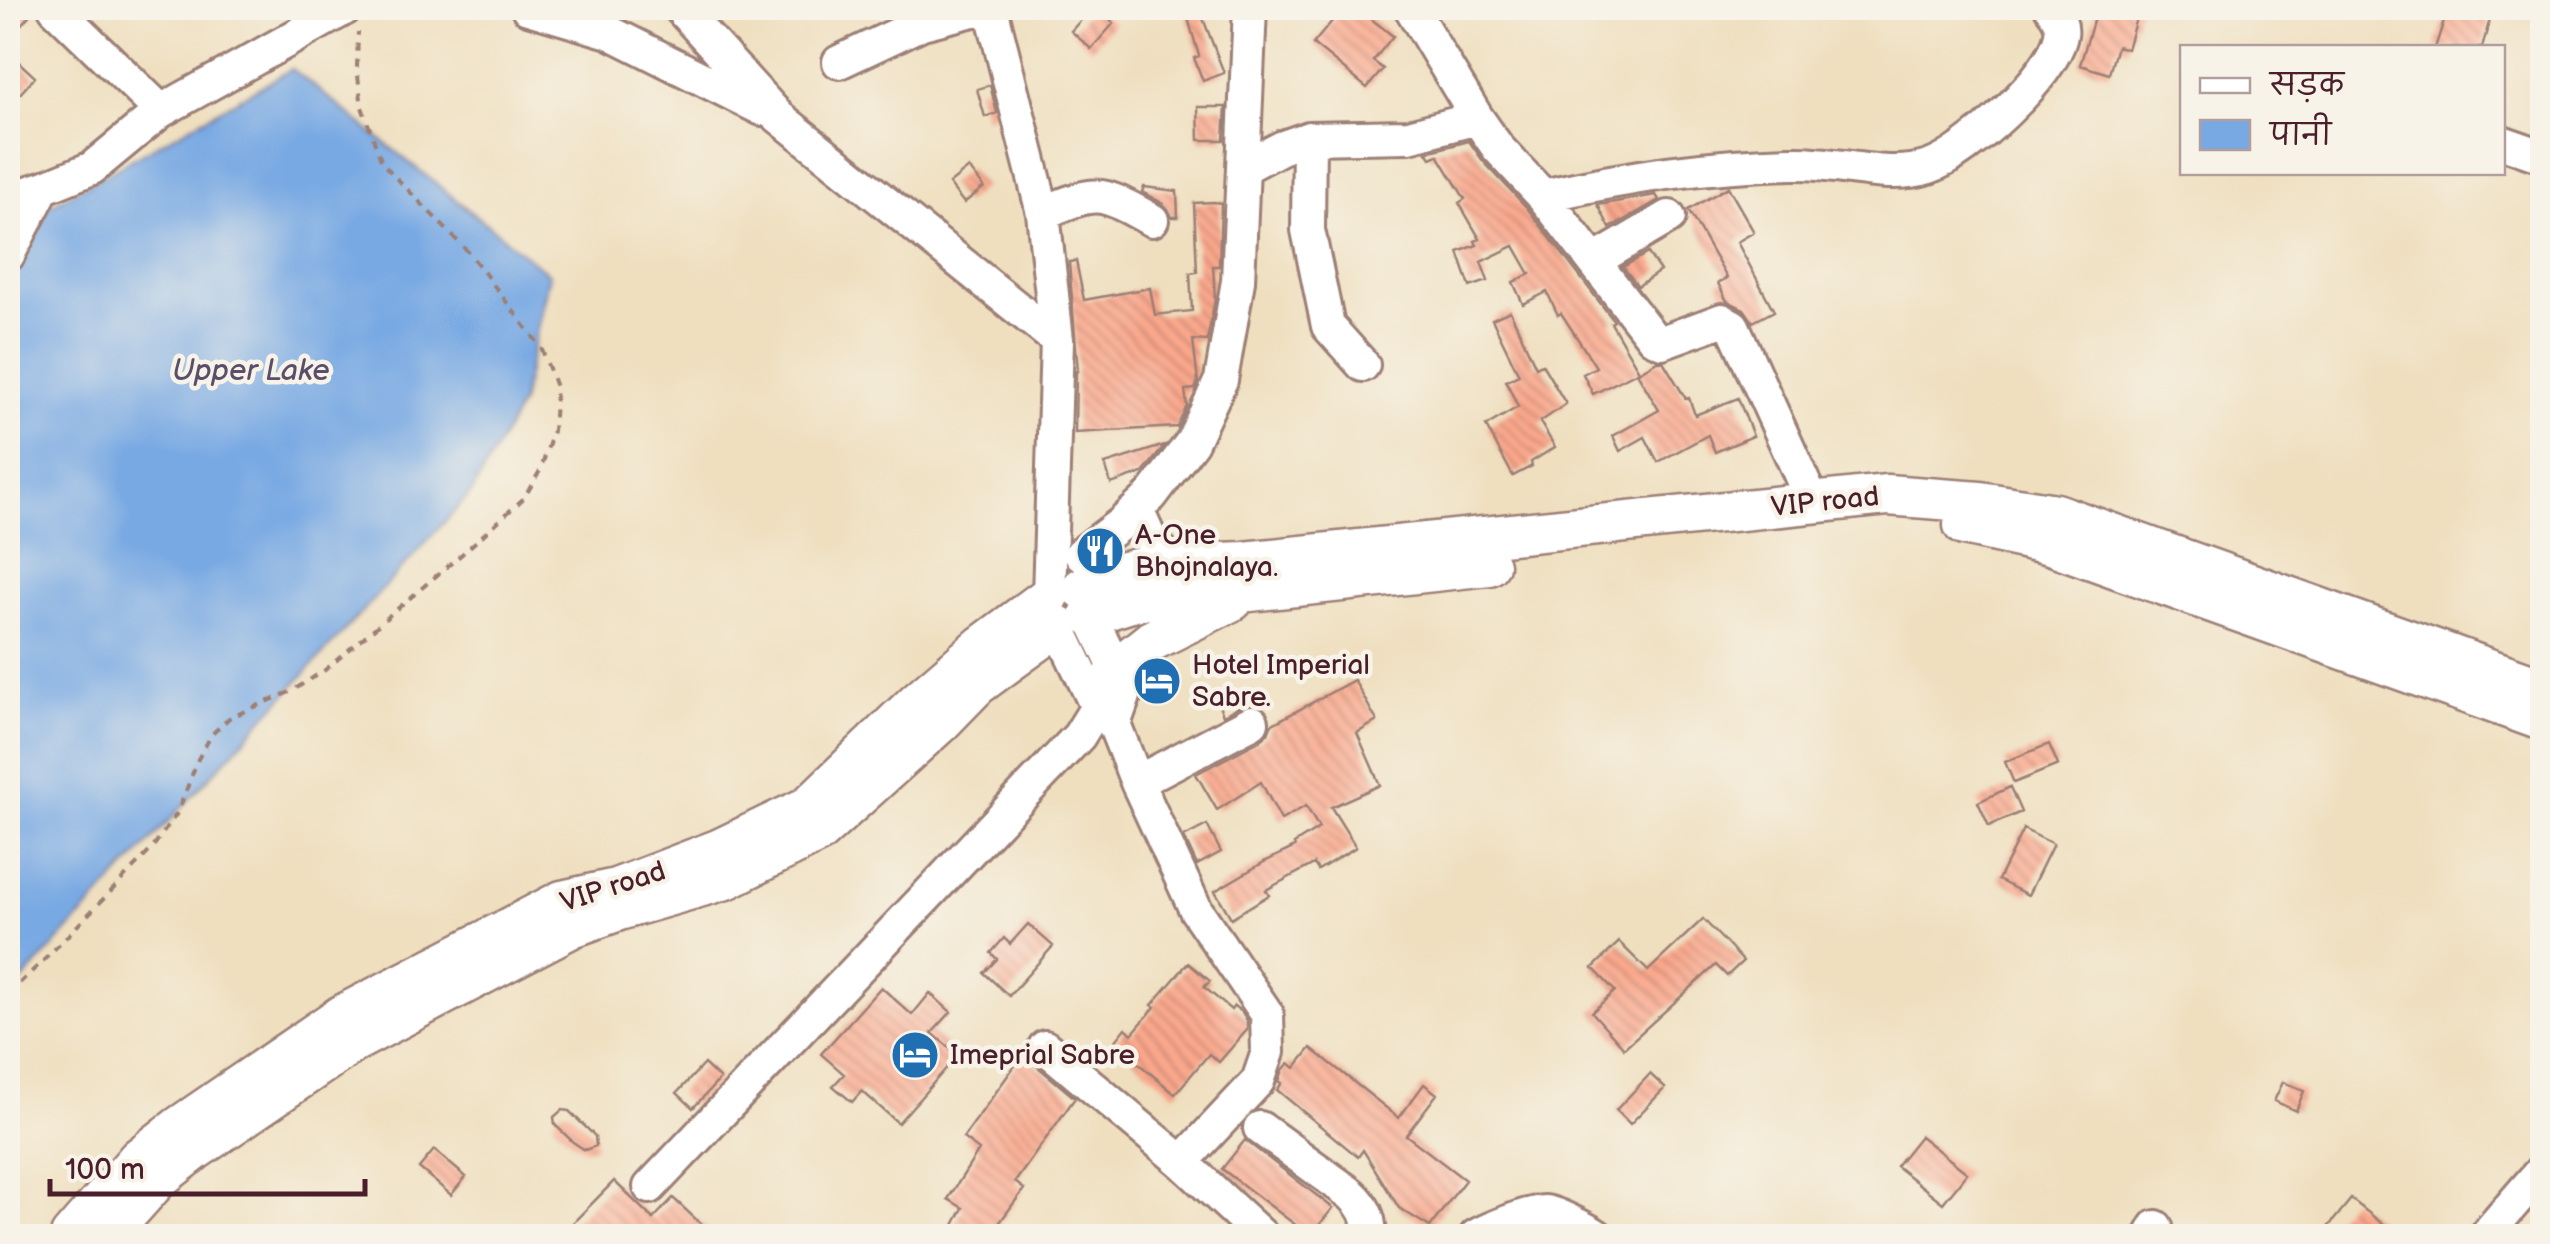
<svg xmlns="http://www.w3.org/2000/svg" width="2550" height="1244" viewBox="0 0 2550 1244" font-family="'Balsamiq Sans','Playpen Sans Deva',sans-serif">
<defs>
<pattern id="building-back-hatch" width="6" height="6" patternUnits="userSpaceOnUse" patternTransform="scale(2.5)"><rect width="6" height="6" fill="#faa88c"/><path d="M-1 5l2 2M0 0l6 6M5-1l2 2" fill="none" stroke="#cc8873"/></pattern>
</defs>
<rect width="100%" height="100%" fill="#f7f3e8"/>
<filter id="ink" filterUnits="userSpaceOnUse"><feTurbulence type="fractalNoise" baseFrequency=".01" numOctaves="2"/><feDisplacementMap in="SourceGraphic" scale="20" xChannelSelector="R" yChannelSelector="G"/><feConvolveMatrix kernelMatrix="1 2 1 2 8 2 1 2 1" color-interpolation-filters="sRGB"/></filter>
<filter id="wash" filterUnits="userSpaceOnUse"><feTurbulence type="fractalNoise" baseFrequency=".0048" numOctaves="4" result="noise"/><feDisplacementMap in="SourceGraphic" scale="40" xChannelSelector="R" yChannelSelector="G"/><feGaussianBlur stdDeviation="2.25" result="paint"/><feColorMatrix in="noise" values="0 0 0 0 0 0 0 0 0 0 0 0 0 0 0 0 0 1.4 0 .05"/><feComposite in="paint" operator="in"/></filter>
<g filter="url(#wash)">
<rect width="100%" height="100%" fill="#efdfbf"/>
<!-- water -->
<path fill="#78a9e3" stroke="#616487" stroke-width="2.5" d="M 292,69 L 549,274 L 521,403 L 472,492 L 8,996 L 8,229 Z"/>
<g id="blocks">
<!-- building -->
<path fill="url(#building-back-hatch)" d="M 8,8 L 36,8 L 8,39 Z
M 1092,8 L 1096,8 L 1114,23 L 1091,49 L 1071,31 Z
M 1185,8 L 1199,8 L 1224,73 L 1203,81 L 1194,58 L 1199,56 Z
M 1343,8 L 1357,8 L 1393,36 L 1373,61 L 1383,69 L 1367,88 L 1313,44 Z
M 2097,8 L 2139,8 L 2127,49 L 2117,46 L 2109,74 L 2080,65 Z
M 2448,8 L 2493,8 L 2482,48 L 2435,48 Z
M 8,52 L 35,77 L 8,107 Z
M 990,85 L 997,113 L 985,117 L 977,89 Z
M 1198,107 L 1226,107 L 1224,140 L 1199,140 Z
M 1469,141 L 1483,161 L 1528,209 L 1614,321 L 1611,323 L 1639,371 L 1593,394 L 1583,374 L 1596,367 L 1561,313 L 1558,315 L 1547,292 L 1523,304 L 1513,282 L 1530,274 L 1514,246 L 1481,262 L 1488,281 L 1470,287 L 1458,252 L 1477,245 L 1475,241 L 1480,239 L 1459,203 L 1465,199 L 1438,155 L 1431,158 L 1427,152 Z
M 969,168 L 984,187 L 964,203 L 949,184 Z
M 1144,187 L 1177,191 L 1178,217 L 1172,217 L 1168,209 L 1162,203 L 1142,192 Z
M 1728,187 L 1754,232 L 1737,242 L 1774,311 L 1753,322 L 1744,309 L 1727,301 L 1718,283 L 1727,278 L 1688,210 Z
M 1656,195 L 1659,200 L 1610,228 L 1598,205 Z
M 1214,202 L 1221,203 L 1219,266 L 1213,266 L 1215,299 L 1207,341 L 1193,340 L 1198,382 L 1195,389 L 1185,390 L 1187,406 L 1177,427 L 1075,433 L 1076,371 L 1078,371 L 1069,262 L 1076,261 L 1084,300 L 1150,288 L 1155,315 L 1192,311 L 1190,273 L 1197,272 L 1194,203 Z
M 1648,253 L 1660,271 L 1638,286 L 1623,267 Z
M 1510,311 L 1536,367 L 1542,364 L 1566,404 L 1540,422 L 1555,447 L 1531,462 L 1532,466 L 1513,476 L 1486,426 L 1518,407 L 1506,381 L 1519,375 L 1492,319 Z
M 1657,361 L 1663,361 L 1686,399 L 1689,398 L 1695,415 L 1738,398 L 1753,436 L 1715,452 L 1708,435 L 1658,462 L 1645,437 L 1620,451 L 1613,436 L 1659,410 L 1637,373 Z
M 1165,445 L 1143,473 L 1111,484 L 1105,464 Z
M 1354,680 L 1377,721 L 1357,733 L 1380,785 L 1331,807 L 1356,847 L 1318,870 L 1314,864 L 1266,890 L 1269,895 L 1231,918 L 1215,891 L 1264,862 L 1295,847 L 1294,844 L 1319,828 L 1306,806 L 1281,820 L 1261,782 L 1217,810 L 1196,774 L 1261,740 L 1268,733 L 1271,725 Z
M 1252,691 L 1257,703 L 1244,704 L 1223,715 L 1219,705 Z
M 2049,744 L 2058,765 L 2014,783 L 2005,762 Z
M 2010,787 L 2021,812 L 1989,826 L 1978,802 Z
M 1207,825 L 1221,852 L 1197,865 L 1184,837 Z
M 2023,829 L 2053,844 L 2028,895 L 1998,880 Z
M 1703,919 L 1743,961 L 1727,976 L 1716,965 L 1624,1048 L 1592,1012 L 1615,991 L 1593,968 L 1619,942 L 1648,971 Z
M 1028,924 L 1053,946 L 1009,996 L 984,973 L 997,959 L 991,953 L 1004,938 L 1010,944 Z
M 1188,963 L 1210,981 L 1204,987 L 1231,1010 L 1234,1006 L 1242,1012 L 1247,1020 L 1247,1030 L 1219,1062 L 1209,1054 L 1175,1094 L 1114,1043 L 1126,1028 L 1132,1034 L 1155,1007 L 1152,1005 Z
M 881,987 L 912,1015 L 930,993 L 951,1012 L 932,1033 L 958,1055 L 898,1123 L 862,1091 L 852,1102 L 833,1086 L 844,1074 L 821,1054 Z
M 1311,1048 L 1399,1118 L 1424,1084 L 1437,1094 L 1406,1135 L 1465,1180 L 1430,1227 L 1399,1208 L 1363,1150 L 1358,1157 L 1277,1090 L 1282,1083 L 1279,1081 L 1283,1070 L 1289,1063 L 1295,1068 Z
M 1026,1050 L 1032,1062 L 1075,1098 L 1015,1182 L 1024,1189 L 990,1236 L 981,1236 L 953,1227 L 963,1208 L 948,1199 L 979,1150 L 963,1138 Z
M 704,1064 L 720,1079 L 693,1108 L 677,1093 Z
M 1650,1074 L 1665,1088 L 1630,1124 L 1616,1110 Z
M 2283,1082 L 2304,1091 L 2296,1111 L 2274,1101 Z
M 562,1110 L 569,1111 L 595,1136 L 596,1146 L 585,1150 L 573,1142 L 555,1125 L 554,1117 Z
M 1920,1136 L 1967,1173 L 1943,1203 L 1896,1166 Z
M 1245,1140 L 1333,1208 L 1310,1236 L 1222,1169 Z
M 434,1150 L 466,1177 L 451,1195 L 419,1168 Z
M 614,1181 L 653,1219 L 673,1198 L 714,1236 L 560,1236 Z
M 2351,1199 L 2398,1236 L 2321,1236 Z"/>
</g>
</g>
<g filter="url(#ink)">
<use href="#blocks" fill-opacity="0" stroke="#9c7f75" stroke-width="2.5"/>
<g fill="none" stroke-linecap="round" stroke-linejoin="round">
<!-- minor casing -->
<g stroke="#9c7f75" stroke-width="38">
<path id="minor" d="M 55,8 L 161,111
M 528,8 L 609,32 L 762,109
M 680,8 L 779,117 L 1057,340
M 991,8 L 1043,213 L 1057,340 L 1049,596
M 1411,8 L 1477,118 L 1498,148 L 1543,196 L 1653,338 L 1662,342 L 1722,320 L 1733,326 L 1813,503
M 839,62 L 922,23 L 981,8
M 1309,138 L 1308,230 L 1328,326 L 1363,365
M 2502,142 L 2542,156
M 1243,168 L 1283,147 L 1309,138 L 1409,136 L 1477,118
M 1543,196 C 1624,177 1708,165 1792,163 C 1837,161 1885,181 1929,167 C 1967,154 2054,75 2061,35 C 2063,24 2058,16 2051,8
M 8,199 L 43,188 L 92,168 L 161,111 L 346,8
M 1043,213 C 1100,189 1098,191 1152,220
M 8,255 L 43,188
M 1594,261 L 1669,217
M 1137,510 L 1152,543 L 1177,565
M 1081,554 L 1123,522 L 1151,496 L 1192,442 L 1221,380 L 1238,281 L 1250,8
M 1090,615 L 1116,669 L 1124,696 L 1114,724
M 1058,626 L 1097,707 L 1114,724 L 1137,782 L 1196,910 L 1267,1014 L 1268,1052 L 1258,1081 L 1182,1162
M 1137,782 L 1252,722
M 1045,1047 L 1182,1162 L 1262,1236
M 1260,1128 L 1351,1194 C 1364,1206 1371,1219 1369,1236
M 650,1187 L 1079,736 L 1097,707
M 1476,1236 C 1488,1229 1532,1211 1545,1212 C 1554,1212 1590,1231 1597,1236
M 2151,1236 L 2156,1227
M 2485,1236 L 2542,1170"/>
</g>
<!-- major casing -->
<g stroke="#9c7f75" stroke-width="45">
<path id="major" d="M 1964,525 L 2050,544 L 2542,720
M 1082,588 L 1117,574 L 1149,566 L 1244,562 L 1887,495 L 1980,502 L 2056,514 L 2542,688
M 1090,615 L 1134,601 L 1174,596 L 1250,591 L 1489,565
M 1116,669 L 1151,641 L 1233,600
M 71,1236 L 139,1158 L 179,1127 L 341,1016 L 562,901 L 616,889 L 718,850 L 808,807 L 917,702 L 983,645 L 1049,596
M 107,1236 L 158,1179 L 195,1150 L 355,1041 L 572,927 L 619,910 L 726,879 L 818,833 L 940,723 L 977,685 L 1058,626"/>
</g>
<!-- path -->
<path stroke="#9c7f75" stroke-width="4" stroke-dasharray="8 8" stroke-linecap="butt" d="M 8,994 L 45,959 L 150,851 L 178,812 L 198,759 L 212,734 L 229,718 L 292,691 L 325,670 L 462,554 L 524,498 L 541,469 L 553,431 L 556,387 L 541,347 L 469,253 L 382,163 L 362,107 L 357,68 L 358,32"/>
<!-- minor -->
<use href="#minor" stroke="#fff" stroke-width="32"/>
<!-- major -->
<use href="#major" stroke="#fff" stroke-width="40"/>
</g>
</g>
<!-- icons -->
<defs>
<g id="restaurant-disc" transform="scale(2.5)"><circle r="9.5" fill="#1f6fb2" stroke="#f7f3e8"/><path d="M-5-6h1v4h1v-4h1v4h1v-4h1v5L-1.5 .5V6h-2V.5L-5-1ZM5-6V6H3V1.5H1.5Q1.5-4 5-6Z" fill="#fff"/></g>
<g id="hotel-disc" transform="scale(2.5)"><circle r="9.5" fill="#1f6fb2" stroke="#f7f3e8"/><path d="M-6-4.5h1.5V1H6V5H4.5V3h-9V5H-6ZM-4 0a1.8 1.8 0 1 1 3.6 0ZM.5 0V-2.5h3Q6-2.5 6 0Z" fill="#fff"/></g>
</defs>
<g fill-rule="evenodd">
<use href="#restaurant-disc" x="1100" y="551"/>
<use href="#hotel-disc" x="1157" y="681"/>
<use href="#hotel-disc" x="915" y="1055"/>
</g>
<g text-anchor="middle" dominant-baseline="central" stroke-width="9" stroke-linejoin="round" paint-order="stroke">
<!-- street labels -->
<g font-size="28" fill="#4a1f2b" stroke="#f7f3e8">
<text transform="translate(1825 502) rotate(-6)">VIP road</text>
<text transform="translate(613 887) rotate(-18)">VIP road</text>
</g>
<!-- poi labels -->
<g font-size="28" fill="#4a1f2b" stroke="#f7f3e8" text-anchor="start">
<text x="1135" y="535">A-One<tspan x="1135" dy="32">Bhojnalaya.</tspan></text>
<text x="1192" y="665">Hotel Imperial<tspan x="1192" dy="32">Sabre.</tspan></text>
<text x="950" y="1055">Imeprial Sabre</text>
</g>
<!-- water labels -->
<g font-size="30" font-style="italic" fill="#5a4f6b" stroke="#f7f3e8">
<text x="251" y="371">Upper Lake</text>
</g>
</g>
<!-- margin -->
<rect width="2550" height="1244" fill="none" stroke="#f7f3e8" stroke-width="40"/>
<!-- legend -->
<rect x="2180" y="45" width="325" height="130" fill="#f7f3e8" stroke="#b29e9c" stroke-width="2.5"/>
<rect x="2200" y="78" width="50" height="15" fill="#ffffff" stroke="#b29e9c" stroke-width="2.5"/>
<text x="2270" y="95" font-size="30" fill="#4a1f2b">सड़क</text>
<rect x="2200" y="120" width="50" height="30" fill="#78a9e3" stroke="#b29e9c" stroke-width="2.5"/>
<text x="2270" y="145" font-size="30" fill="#4a1f2b">पानी</text>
<!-- scale -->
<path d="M50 1179v15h315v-15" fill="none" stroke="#4a1f2b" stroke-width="5"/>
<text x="65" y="1179" font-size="30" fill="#4a1f2b" stroke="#f7f3e8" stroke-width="8" paint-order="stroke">100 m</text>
</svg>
